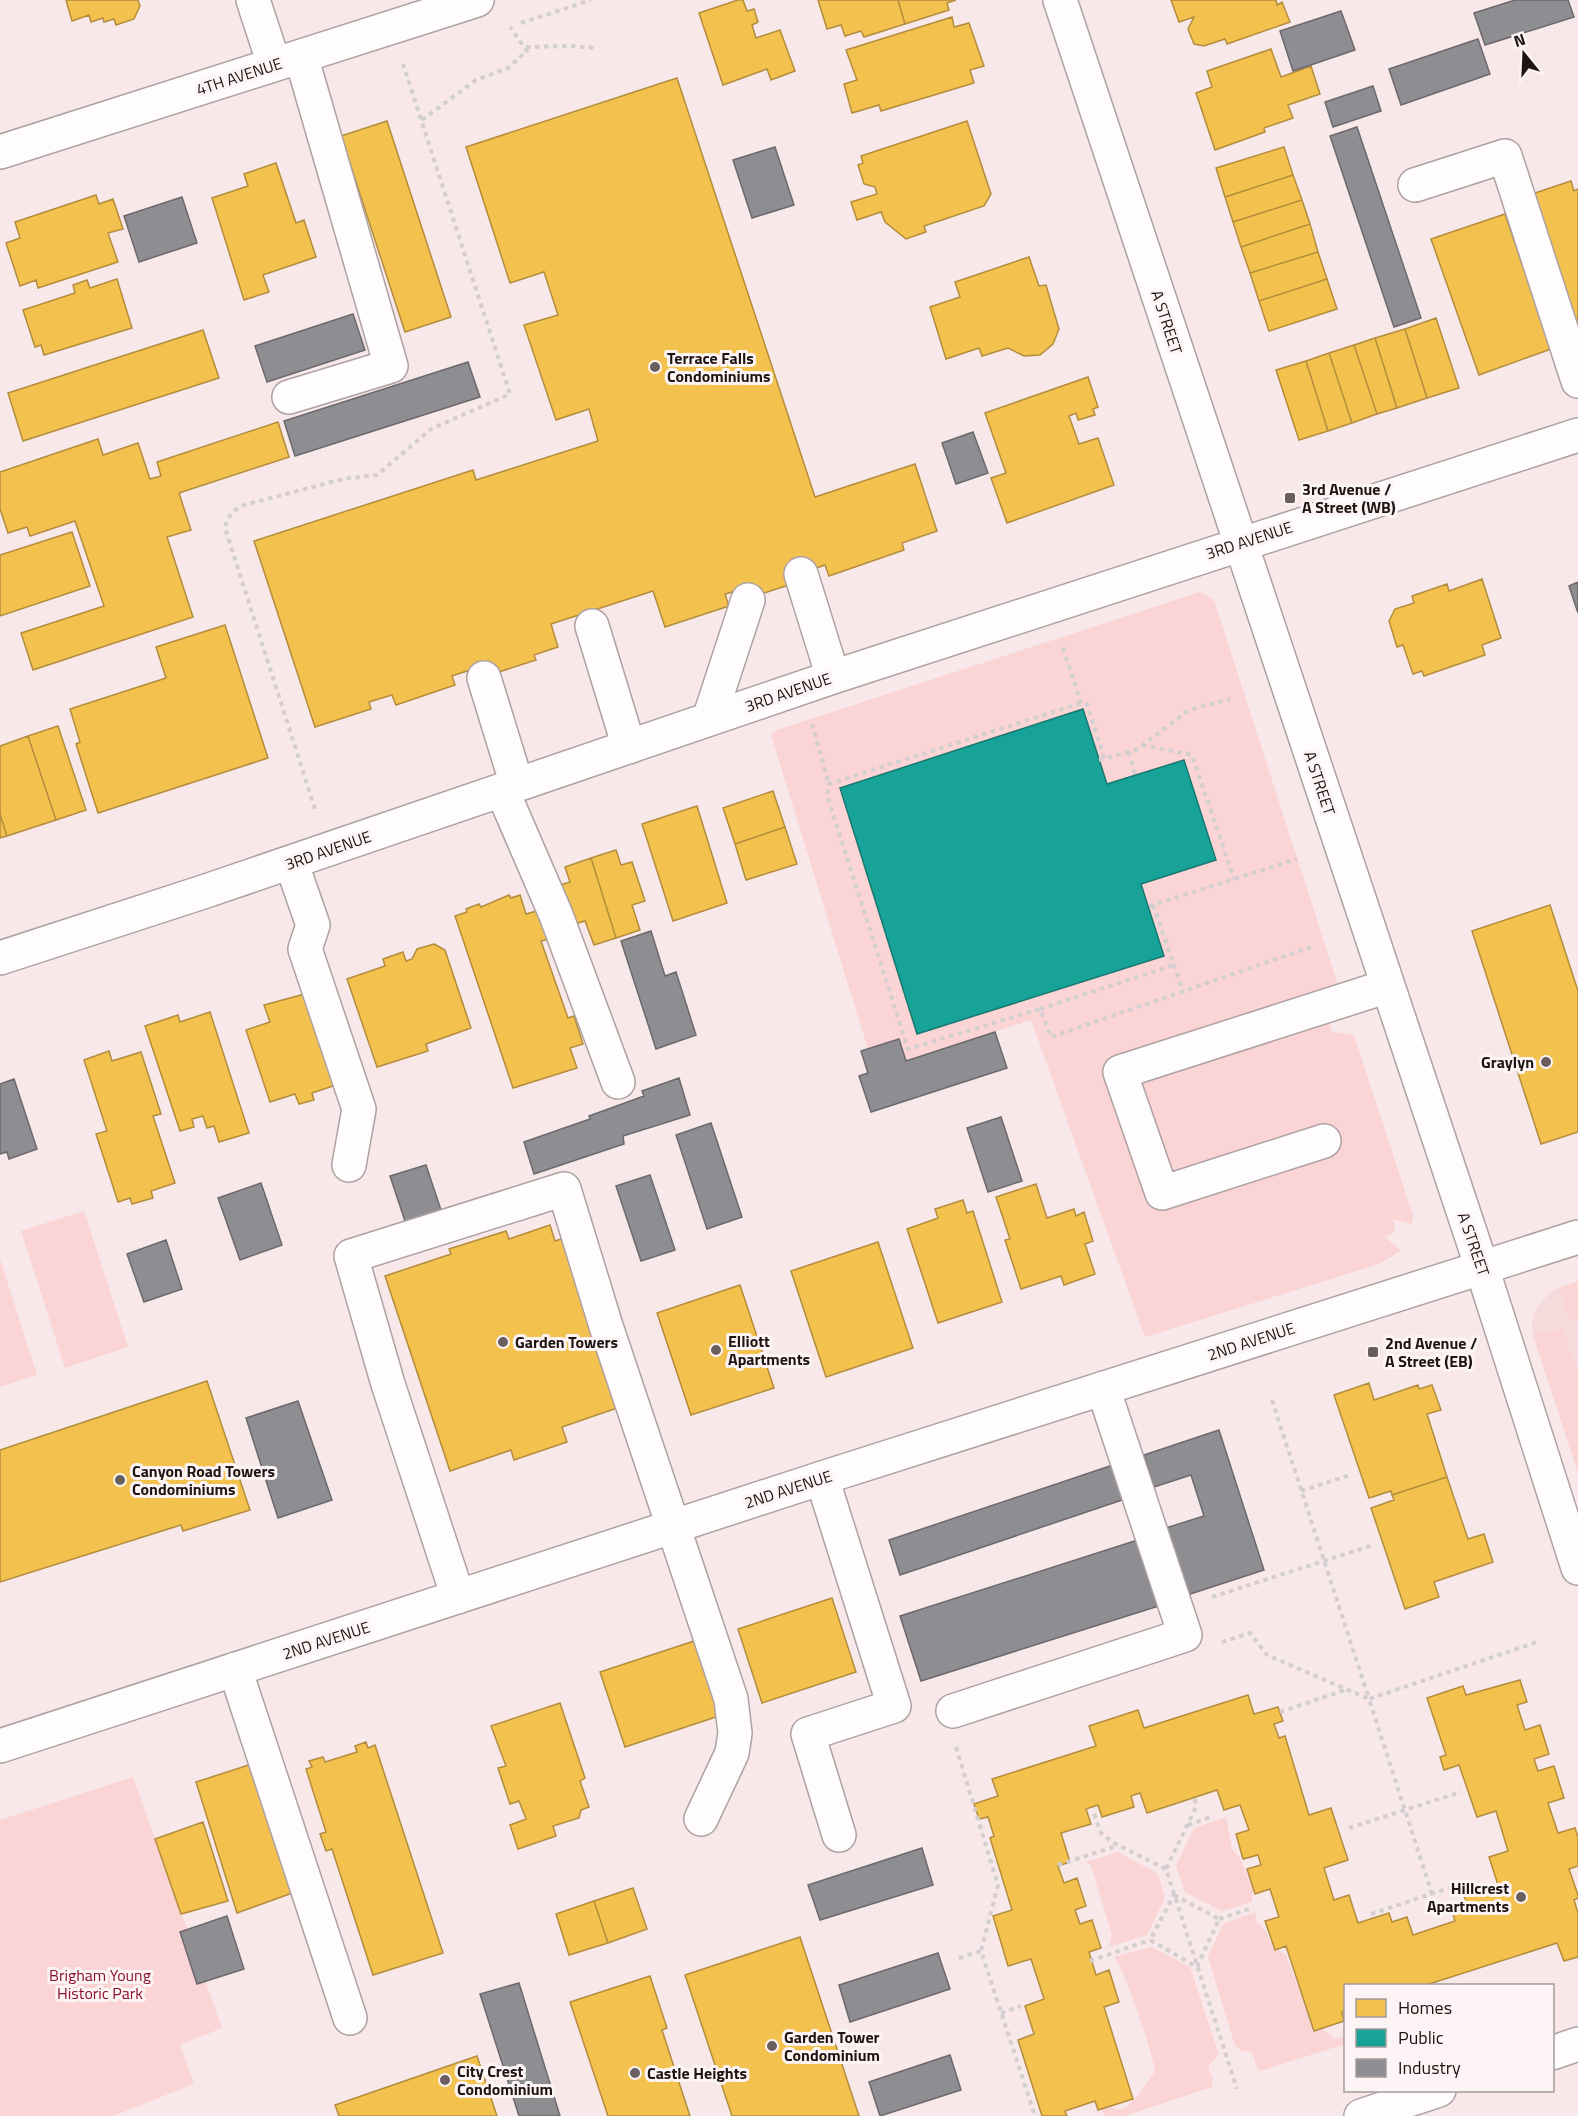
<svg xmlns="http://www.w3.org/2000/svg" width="1578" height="2116" viewBox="0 0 1578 2116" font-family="'Titillium Web',sans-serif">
<rect width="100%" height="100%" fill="#f8e8e9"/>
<!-- built -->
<path fill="#f6dbdc" d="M 1578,1281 L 1578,1473 L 1533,1335 L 1532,1322 L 1535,1310 L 1551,1291 Z"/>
<!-- green -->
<path fill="#fbd4d5" d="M 1200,592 L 1214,600 L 1338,985 L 1319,991 L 1332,1032 L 1354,1035 L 1413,1216 L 1412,1224 L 1393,1219 L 1395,1232 L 1385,1237 L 1401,1251 L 1379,1264 L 1145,1337 L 1031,1020 L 906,1061 L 899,1039 L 868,1049 L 771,735 L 777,730 Z
M 84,1211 L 128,1347 L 65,1368 L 21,1231 Z
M 0,1259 L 37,1375 L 0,1387 Z
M 1578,1281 L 1578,1317 L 1569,1320 L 1560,1287 Z
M 1563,1329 L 1578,1374 L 1578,1473 L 1533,1335 Z
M 133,1777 L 222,2028 L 180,2045 L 194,2084 L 113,2116 L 0,2116 L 0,1820 Z
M 1226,1817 L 1232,1849 L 1239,1857 L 1253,1888 L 1252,1902 L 1222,1911 L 1185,1892 L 1176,1866 L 1194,1828 Z
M 1119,1852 L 1158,1874 L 1165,1898 L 1147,1935 L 1109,1947 L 1112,1935 L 1091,1866 L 1086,1862 Z
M 1255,1912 L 1257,1922 L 1267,1933 L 1272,1946 L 1286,1955 L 1296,1982 L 1302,1989 L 1318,2025 L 1335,2039 L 1345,2036 L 1345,2044 L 1261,2071 L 1257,2068 L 1252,2052 L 1242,2051 L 1235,2046 L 1208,1957 L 1223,1924 Z
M 1152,1947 L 1190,1967 L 1218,2052 L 1218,2056 L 1208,2066 L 1213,2080 L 1212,2087 L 1125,2116 L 1104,2116 L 1101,2107 L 1108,2106 L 1118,2110 L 1126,2107 L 1138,2096 L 1155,2071 C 1154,2057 1123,1964 1114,1957 Z"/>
<!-- homes -->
<path fill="#f2c14e" stroke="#b38d3d" stroke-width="1.5" d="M 66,0 L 138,0 L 140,6 L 134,19 L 116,25 L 114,19 L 104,22 L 103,18 L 91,22 L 89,15 L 72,21 Z
M 738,0 L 743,0 L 747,11 L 754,9 L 758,22 L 752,25 L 756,38 L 780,30 L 795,71 L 771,80 L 767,69 L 723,85 L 699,13 Z
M 818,0 L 898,0 L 905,24 L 864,37 L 861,31 L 845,36 L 841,25 L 827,29 Z
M 898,0 L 956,0 L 947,3 L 949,10 L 905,24 Z
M 1171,0 L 1276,0 L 1277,5 L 1282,2 L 1290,22 L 1227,44 L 1225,39 L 1204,46 L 1194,44 L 1188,29 L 1194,17 L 1179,22 Z
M 952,17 L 954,27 L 969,23 L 984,66 L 970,70 L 974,83 L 881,111 L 879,105 L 852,113 L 844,84 L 857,80 L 846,50 Z
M 1271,49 L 1281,77 L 1311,66 L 1320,94 L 1288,105 L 1293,118 L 1264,128 L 1265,132 L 1215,150 L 1196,93 L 1212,87 L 1207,71 Z
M 677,78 L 815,497 L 915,464 L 937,531 L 902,543 L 904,550 L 829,576 L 825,565 L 793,576 L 795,583 L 743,600 L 740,590 L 725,594 L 729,606 L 665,627 L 653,591 L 551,624 L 558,647 L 534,655 L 536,660 L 477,679 L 473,669 L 452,676 L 455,685 L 396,705 L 392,695 L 369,702 L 371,709 L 315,727 L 254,541 L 473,470 L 476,480 L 598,441 L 589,409 L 556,420 L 524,325 L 558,315 L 544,272 L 510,283 L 466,147 Z
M 387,121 L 451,317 L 405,332 L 341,136 Z
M 967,121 L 991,194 L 984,206 L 924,226 L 926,232 L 906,239 L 885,222 L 881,212 L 857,220 L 851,202 L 877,194 L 875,187 L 864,184 L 858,165 L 863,163 L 861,156 Z
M 1284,147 L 1293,175 L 1225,197 L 1216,168 Z
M 276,163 L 296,223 L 304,220 L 316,257 L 263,275 L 269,292 L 244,300 L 212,198 L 248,186 L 244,174 Z
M 1293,175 L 1302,200 L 1233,222 L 1225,197 Z
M 1571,181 L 1574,191 L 1578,189 L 1578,331 L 1532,194 Z
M 96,195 L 99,204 L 113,199 L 123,229 L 108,233 L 118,262 L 38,288 L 36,280 L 20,286 L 6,243 L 20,238 L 15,222 Z
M 1302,200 L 1310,224 L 1241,247 L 1233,222 Z
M 1505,214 L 1551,349 L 1479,375 L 1431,239 Z
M 1310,224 L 1318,252 L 1250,273 L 1241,247 Z
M 1318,252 L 1327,279 L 1259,301 L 1250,273 Z
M 1029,257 L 1039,286 L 1046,285 L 1059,329 L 1053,344 L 1040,355 L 1024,356 L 1008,348 L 982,356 L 979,348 L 946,359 L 930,307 L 960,297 L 955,282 Z
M 117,279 L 132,328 L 44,355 L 41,345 L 35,347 L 23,310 L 75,293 L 73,285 L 87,280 L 90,288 Z
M 1327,279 L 1337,309 L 1269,331 L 1259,301 Z
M 1436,318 L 1459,388 L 1427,398 L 1405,329 Z
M 1405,329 L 1427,398 L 1397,408 L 1375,338 Z
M 203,330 L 219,378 L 23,441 L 8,393 Z
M 1375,338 L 1397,408 L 1377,414 L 1354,345 Z
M 1354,345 L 1377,414 L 1352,423 L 1329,353 Z
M 1329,353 L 1352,423 L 1328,431 L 1306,361 Z
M 1306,361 L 1328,431 L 1299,440 L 1276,370 Z
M 1088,377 L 1098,407 L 1093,409 L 1095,415 L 1078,420 L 1076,413 L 1069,416 L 1079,444 L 1098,438 L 1114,485 L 1007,523 L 991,478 L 1006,473 L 985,413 Z
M 278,422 L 289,457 L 179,493 L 191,530 L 167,537 L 193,617 L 33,670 L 21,633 L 104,606 L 75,521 L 30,536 L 27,527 L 8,533 L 0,509 L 0,472 L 98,439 L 103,455 L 138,443 L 150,479 L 161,476 L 157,462 Z
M 72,532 L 90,586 L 0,616 L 0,555 Z
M 1482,579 L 1501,638 L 1482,645 L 1485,655 L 1424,676 L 1422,671 L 1413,674 L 1403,645 L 1397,647 L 1389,621 L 1395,609 L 1414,603 L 1412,596 L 1447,584 L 1449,591 Z
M 225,625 L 268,758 L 98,813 L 76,744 L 80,742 L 70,709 L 166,678 L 156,647 Z
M 58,726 L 86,810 L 56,820 L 28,736 Z
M 28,736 L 56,820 L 7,836 L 0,814 L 0,746 Z
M 773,791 L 785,827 L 735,844 L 723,808 Z
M 697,806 L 727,903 L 673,921 L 642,824 Z
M 0,814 L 7,836 L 0,838 Z
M 785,827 L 797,864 L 746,880 L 735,844 Z
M 616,850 L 621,865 L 632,862 L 645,901 L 632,905 L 640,930 L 616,938 L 591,858 Z
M 591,858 L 616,938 L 594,945 L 585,921 L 571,925 L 557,886 L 570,882 L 565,867 Z
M 509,895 L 511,898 L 520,895 L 526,914 L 540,910 L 549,939 L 541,941 L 568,1018 L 574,1016 L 583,1044 L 570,1048 L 577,1068 L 513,1088 L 455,916 L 467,912 L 466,909 L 479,904 L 481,907 Z
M 1550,905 L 1578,991 L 1578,1132 L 1541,1144 L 1472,931 Z
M 434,944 L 445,950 L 471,1028 L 426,1044 L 428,1051 L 377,1067 L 347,979 L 385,966 L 383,959 L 403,952 L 406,961 L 412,959 L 417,949 Z
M 312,992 L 342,1083 L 312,1093 L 314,1100 L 299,1104 L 295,1094 L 270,1102 L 246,1030 L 270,1022 L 264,1005 Z
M 210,1012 L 249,1133 L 219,1142 L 214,1126 L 207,1128 L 203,1116 L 192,1119 L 194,1127 L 180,1131 L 145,1026 L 178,1015 L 180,1022 Z
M 109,1051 L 112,1061 L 141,1052 L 161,1114 L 153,1116 L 175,1183 L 151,1191 L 153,1198 L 132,1204 L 130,1198 L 118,1202 L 96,1134 L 107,1131 L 84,1060 Z
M 1036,1184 L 1047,1218 L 1074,1209 L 1076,1216 L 1084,1212 L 1093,1241 L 1085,1244 L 1095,1274 L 1064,1285 L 1061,1276 L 1021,1289 L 1005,1240 L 1010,1239 L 996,1197 Z
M 963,1200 L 967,1213 L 973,1211 L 1002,1302 L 938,1323 L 907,1229 L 938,1218 L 935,1209 Z
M 550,1225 L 555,1241 L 564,1238 L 620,1407 L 562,1427 L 567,1442 L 514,1460 L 511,1450 L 450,1471 L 385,1276 L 451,1254 L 449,1249 L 506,1231 L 509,1239 Z
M 878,1242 L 913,1348 L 826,1377 L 791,1271 Z
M 740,1285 L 774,1388 L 691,1415 L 657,1313 Z
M 207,1381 L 250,1510 L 183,1531 L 181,1525 L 0,1582 L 0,1450 Z
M 1369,1383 L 1374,1400 L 1418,1385 L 1419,1389 L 1432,1385 L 1441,1410 L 1427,1414 L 1447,1477 L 1392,1495 L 1391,1491 L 1369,1498 L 1334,1395 Z
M 1447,1477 L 1468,1539 L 1484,1534 L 1493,1562 L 1434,1582 L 1439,1597 L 1405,1609 L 1371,1508 L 1394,1500 L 1392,1495 Z
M 832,1598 L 856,1672 L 762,1703 L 738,1629 Z
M 694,1641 L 719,1716 L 625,1747 L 600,1672 Z
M 1520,1680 L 1527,1702 L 1517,1705 L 1525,1730 L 1540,1725 L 1549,1754 L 1534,1759 L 1538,1771 L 1554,1766 L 1564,1798 L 1548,1803 L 1558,1833 L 1575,1828 L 1578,1837 L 1578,1866 L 1569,1869 L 1578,1895 L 1578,1898 L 1574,1900 L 1578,1913 L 1578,1957 L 1564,1961 L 1557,1943 L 1423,1986 L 1346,1986 L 1346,2011 L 1342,2012 L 1344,2021 L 1314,2031 L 1286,1946 L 1275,1950 L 1265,1921 L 1279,1917 L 1270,1889 L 1255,1894 L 1247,1869 L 1261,1865 L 1258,1855 L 1243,1859 L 1236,1834 L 1249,1830 L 1240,1805 L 1224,1810 L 1217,1790 L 1147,1813 L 1140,1793 L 1131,1796 L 1134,1807 L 1102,1817 L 1098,1805 L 1086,1809 L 1091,1824 L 1061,1833 L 1070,1862 L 1058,1866 L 1064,1883 L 1077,1878 L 1086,1906 L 1075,1910 L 1080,1924 L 1092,1920 L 1101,1948 L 1089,1952 L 1096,1975 L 1109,1970 L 1119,2002 L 1104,2007 L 1133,2099 L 1098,2110 L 1095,2101 L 1065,2111 L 1067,2116 L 1042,2116 L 1018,2040 L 1034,2034 L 1025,2006 L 1044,1999 L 1031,1959 L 1008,1966 L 993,1916 L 1012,1910 L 990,1838 L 994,1836 L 988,1817 L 979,1819 L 974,1804 L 998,1796 L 992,1779 L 1096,1746 L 1089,1726 L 1138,1710 L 1144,1728 L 1248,1695 L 1254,1714 L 1278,1707 L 1283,1721 L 1274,1724 L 1279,1738 L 1285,1736 L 1309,1815 L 1331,1808 L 1348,1860 L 1324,1868 L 1334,1900 L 1349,1895 L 1358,1923 L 1389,1913 L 1392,1922 L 1407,1917 L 1413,1935 L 1455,1921 L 1452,1911 L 1467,1906 L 1464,1896 L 1498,1885 L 1489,1857 L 1508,1851 L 1496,1811 L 1477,1817 L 1459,1765 L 1444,1770 L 1440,1757 L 1446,1755 L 1427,1698 L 1463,1686 L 1466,1695 Z
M 560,1703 L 585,1778 L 580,1781 L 589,1807 L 581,1810 L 579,1818 L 553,1826 L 556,1836 L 518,1849 L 510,1825 L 526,1819 L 519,1801 L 510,1804 L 498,1768 L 506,1766 L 491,1726 Z
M 366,1742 L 368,1748 L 375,1745 L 443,1953 L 373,1975 L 332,1849 L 326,1851 L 320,1834 L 326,1832 L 306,1769 L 312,1767 L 309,1761 L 323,1757 L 325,1762 L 357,1752 L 355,1746 Z
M 255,1763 L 295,1892 L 237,1913 L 196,1782 Z
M 203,1822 L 228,1901 L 181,1914 L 155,1839 Z
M 633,1888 L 647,1929 L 608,1943 L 594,1901 Z
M 594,1901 L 608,1943 L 569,1955 L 556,1914 Z
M 800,1937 L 859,2116 L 732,2116 L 685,1975 Z
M 650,1976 L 667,2028 L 662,2030 L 690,2116 L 608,2116 L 570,2002 Z
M 477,2056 L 497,2116 L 339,2116 L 335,2105 Z"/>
<!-- public -->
<path fill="#17a398" stroke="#197870" stroke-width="1.5" d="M 1083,709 L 1107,784 L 1184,760 L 1216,860 L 1141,884 L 1164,956 L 917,1034 L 840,788 Z"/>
<!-- industry -->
<path fill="#8d8d92" stroke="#6c696c" stroke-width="1.5" d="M 1515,0 L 1568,0 L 1574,17 L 1485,45 L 1474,13 Z
M 1341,11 L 1355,50 L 1293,71 L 1280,31 Z
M 1478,39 L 1490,74 L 1401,105 L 1389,69 Z
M 1373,86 L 1381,111 L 1333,127 L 1325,102 Z
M 1357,127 L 1421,318 L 1394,327 L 1330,136 Z
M 775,147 L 794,205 L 752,218 L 733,160 Z
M 182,197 L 197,243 L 139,262 L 124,216 Z
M 353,314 L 365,350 L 267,382 L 255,346 Z
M 468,362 L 480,397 L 295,456 L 284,421 Z
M 973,432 L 988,473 L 956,484 L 942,443 Z
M 1578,582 L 1578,613 L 1569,586 Z
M 651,931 L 665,976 L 676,972 L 696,1035 L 656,1049 L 621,941 Z
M 995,1032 L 1007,1068 L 871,1112 L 859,1076 L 868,1073 L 861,1051 L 899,1039 L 906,1061 Z
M 679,1078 L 690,1115 L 623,1136 L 624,1144 L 534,1174 L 524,1142 L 590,1119 L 589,1116 L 644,1096 L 642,1091 Z
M 14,1079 L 37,1149 L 9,1159 L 7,1152 L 0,1154 L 0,1084 Z
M 1001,1117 L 1022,1181 L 988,1192 L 967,1128 Z
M 711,1123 L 742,1217 L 707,1229 L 676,1135 Z
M 426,1165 L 442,1213 L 406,1224 L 390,1176 Z
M 650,1175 L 675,1250 L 641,1261 L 616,1186 Z
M 261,1183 L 282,1245 L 240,1260 L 218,1198 Z
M 166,1240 L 182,1289 L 144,1302 L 127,1254 Z
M 298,1401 L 332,1500 L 278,1518 L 246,1418 Z
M 1219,1430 L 1264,1570 L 1187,1595 L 1166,1528 L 1204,1516 L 1191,1475 L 1154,1487 L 1144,1455 Z
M 1116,1464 L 1128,1498 L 900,1575 L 889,1540 Z
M 1144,1538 L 1165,1604 L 921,1681 L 900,1616 Z
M 922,1848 L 933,1885 L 820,1920 L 808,1885 Z
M 227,1916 L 244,1969 L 197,1984 L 180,1932 Z
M 938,1953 L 950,1989 L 850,2022 L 839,1985 Z
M 519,1983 L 560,2116 L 519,2116 L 480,1994 Z
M 950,2055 L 961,2090 L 880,2116 L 869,2082 Z"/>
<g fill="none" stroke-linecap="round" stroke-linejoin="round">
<!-- minor casing -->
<g stroke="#aea1a2" stroke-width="36">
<path id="minor" d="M 253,0 L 274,64
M 1060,0 L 1482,1268 L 1578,1568
M 0,152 L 477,0
M 1415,185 L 1505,156 L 1578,381
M 289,397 L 391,366 L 301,56
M 801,574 L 833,677
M 592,626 L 629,747
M 484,678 L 517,785
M 709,719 L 748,600
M 502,790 L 556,915 L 618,1082
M 291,862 L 313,925 L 305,949 L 359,1109 L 349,1165
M 0,958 L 203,892 L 833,677 L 1578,435
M 1324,1141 L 1162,1193 L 1120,1072 L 1388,986
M 822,1478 L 894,1706 L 808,1734 L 839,1835
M 458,1597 L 388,1384 L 351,1256 L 564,1189 L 606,1326 L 731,1699 L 735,1733 L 732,1753 L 701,1819
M 235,1669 L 350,2018
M 953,1711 L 1185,1635 L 1103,1388
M 0,1746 L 822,1478 L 1578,1237
M 1552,2053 L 1578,2044
M 1361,2116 L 1439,2090"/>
</g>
<!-- path -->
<path stroke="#d3cecf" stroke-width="4" stroke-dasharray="4.5 4.5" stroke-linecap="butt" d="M 521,23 L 591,0
M 526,47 L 572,46 L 595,48
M 422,120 L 476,80 L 508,68 L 527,51 L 510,27
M 1063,648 L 1081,703
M 812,724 L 829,784
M 1142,745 L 1192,755 L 1234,879
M 1129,752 L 1135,775
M 1104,758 L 1087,704 L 1081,703 L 829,784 L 827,795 L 908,1049 L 1040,1009 L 1051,1037 L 1311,947
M 1099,760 L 1136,750 L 1189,710 L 1230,699
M 315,809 L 225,528 C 227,517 233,510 244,505 L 343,479 L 377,475 L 431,429 L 510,394 L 403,64
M 1153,905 L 1183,991
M 1149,906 L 1297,859
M 1040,1009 L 1174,965
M 1272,1400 L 1369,1699 L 1537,1642
M 1301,1491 L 1350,1475
M 1212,1597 L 1373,1545
M 1222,1642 L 1250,1633 L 1267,1655 L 1369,1699 L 1432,1894
M 1280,1712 L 1345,1690
M 956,1747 L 998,1885 L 981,1951
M 1195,1799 L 1196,1807 L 1166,1869 L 1237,2089
M 1094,1814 L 1101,1833 L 1112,1842 L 1166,1869
M 1188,1825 L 1214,1816
M 1349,1828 L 1461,1792
M 1058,1865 L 1117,1846
M 1174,1895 L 1219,1919 L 1197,1967 L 1150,1940 Z
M 1371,1914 L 1473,1880
M 1219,1919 L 1252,1908
M 959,1958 L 981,1951 L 1035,2116
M 1090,1961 L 1150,1940
M 1001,2013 L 1021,2006"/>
<!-- minor -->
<use href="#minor" stroke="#fefcfc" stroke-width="33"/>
</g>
<!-- markers -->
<g fill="#6b5e5f" stroke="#fdf5f5" stroke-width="2">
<circle cx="655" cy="367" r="6"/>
<rect x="1284" y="492" width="12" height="12" rx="3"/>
<circle cx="1546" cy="1062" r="6"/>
<circle cx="503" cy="1342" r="6"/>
<circle cx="716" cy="1350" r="6"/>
<rect x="1367" y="1346" width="12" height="12" rx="3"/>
<circle cx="120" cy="1480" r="6"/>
<circle cx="1521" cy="1897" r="6"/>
<circle cx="772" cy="2046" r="6"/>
<circle cx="635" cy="2073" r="6"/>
<circle cx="445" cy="2080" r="6"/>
</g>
<g text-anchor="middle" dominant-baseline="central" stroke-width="6" stroke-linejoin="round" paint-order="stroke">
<!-- street labels -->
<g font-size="16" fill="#1f1414" stroke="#fdf5f5">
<text transform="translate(239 76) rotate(-18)">4TH AVENUE</text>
<text transform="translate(1167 322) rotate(72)">A STREET</text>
<text transform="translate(1249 540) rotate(-18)">3RD AVENUE</text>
<text transform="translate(788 692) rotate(-19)">3RD AVENUE</text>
<text transform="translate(1320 783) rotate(72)">A STREET</text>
<text transform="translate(328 850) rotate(-19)">3RD AVENUE</text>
<text transform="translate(1474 1244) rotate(71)">A STREET</text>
<text transform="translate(1251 1341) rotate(-18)">2ND AVENUE</text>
<text transform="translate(788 1489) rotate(-18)">2ND AVENUE</text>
<text transform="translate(326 1640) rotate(-18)">2ND AVENUE</text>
</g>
<!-- poi labels -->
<g font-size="16" font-weight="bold" fill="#1f1414" stroke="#fdf5f5" text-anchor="start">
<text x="667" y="358">Terrace Falls<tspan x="667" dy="18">Condominiums</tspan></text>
<text x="1302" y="489">3rd Avenue /<tspan x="1302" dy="18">A Street (WB)</tspan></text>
<text x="1534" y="1062" text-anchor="end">Graylyn</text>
<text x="728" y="1341">Elliott<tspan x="728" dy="18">Apartments</tspan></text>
<text x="515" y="1342">Garden Towers</text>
<text x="1385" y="1343">2nd Avenue /<tspan x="1385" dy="18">A Street (EB)</tspan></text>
<text x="132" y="1471">Canyon Road Towers<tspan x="132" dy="18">Condominiums</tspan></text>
<text x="1509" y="1888" text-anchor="end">Hillcrest<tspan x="1509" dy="18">Apartments</tspan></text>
<text x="784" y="2037">Garden Tower<tspan x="784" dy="18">Condominium</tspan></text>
<text x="457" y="2071">City Crest<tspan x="457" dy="18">Condominium</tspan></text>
<text x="647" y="2073">Castle Heights</text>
</g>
<!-- park labels -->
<g font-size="16" fill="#8b122b" stroke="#fdf5f5">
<text x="100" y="1975">Brigham Young<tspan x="100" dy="18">Historic Park</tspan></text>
</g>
</g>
<!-- legend -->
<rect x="1344" y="1984" width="210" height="108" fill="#fdf5f5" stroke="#a49b9b" stroke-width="1.5"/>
<rect x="1356" y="1999" width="30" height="18" fill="#f2c14e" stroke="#a49b9b" stroke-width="1.5"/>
<text x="1398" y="2014" font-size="18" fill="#1f1414">Homes</text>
<rect x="1356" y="2029" width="30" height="18" fill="#17a398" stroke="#a49b9b" stroke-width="1.5"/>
<text x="1398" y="2044" font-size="18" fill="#1f1414">Public</text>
<rect x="1356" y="2059" width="30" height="18" fill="#8d8d92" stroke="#a49b9b" stroke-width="1.5"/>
<text x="1398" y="2074" font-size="18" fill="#1f1414">Industry</text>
<!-- north arrow -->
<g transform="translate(1524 54) rotate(342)" stroke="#fdf5f5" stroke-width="4.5" paint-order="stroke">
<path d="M0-4.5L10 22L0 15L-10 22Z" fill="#1f1414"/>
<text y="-9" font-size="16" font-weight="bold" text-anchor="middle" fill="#1f1414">N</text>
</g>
</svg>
